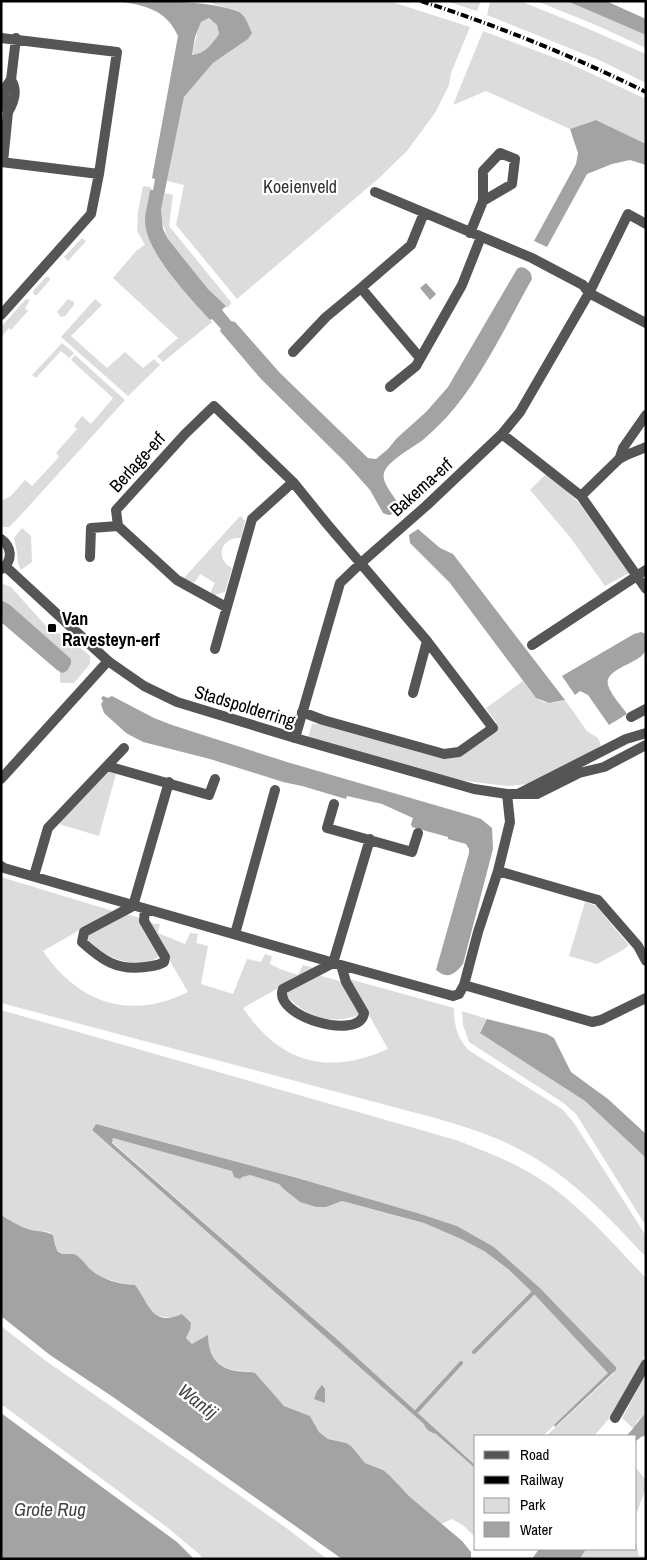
<svg xmlns="http://www.w3.org/2000/svg" width="647" height="1560" viewBox="0 0 647 1560" font-family="'Archivo Narrow',sans-serif">
<rect width="100%" height="100%" fill="#fff"/>
<!-- green -->
<path fill="#dcdcdc" d="M 204,1 L 389,1 L 470,27 L 451,73 L 449,85 L 435,113 L 407,151 L 378,179 L 237,299 L 176,225 L 184,185 L 167,181 L 184,97 L 213,63 L 248,39 L 238,11 Z
M 446,1 L 481,1 L 477,11 Z
M 490,1 L 520,1 L 577,24 L 646,54 L 646,83 L 599,60 L 487,15 Z
M 536,1 L 567,1 L 646,35 L 646,48 L 596,25 Z
M 209,18 L 217,25 L 219,34 C 212,45 205,54 192,56 L 198,29 L 201,22 Z
M 483,31 L 566,62 L 646,99 L 646,144 L 596,120 L 570,129 L 486,91 L 453,105 Z
M 143,186 L 151,187 L 164,263 L 185,292 L 212,322 L 163,362 L 157,356 L 178,338 L 113,278 L 137,250 L 145,245 L 137,231 L 138,212 Z
M 165,193 L 173,195 L 169,226 L 231,302 L 231,304 L 227,308 L 208,289 L 168,239 L 162,221 L 161,210 Z
M 82,238 L 86,241 L 68,261 L 64,257 Z
M 46,277 L 49,277 L 50,280 L 37,295 L 34,295 L 33,291 Z
M 26,299 L 30,300 L 25,308 L 28,311 L 11,330 L 9,328 L 1,338 L 1,327 Z
M 68,299 L 74,302 L 74,305 L 65,316 L 61,317 L 57,312 Z
M 95,299 L 102,305 L 71,336 L 107,368 L 125,352 L 143,368 L 154,359 L 160,365 L 128,396 L 61,337 Z
M 62,343 L 74,353 L 69,358 L 61,351 L 36,378 L 32,375 Z
M 75,355 L 125,400 L 19,517 L 9,527 L 1,527 L 1,501 L 11,496 L 25,480 L 32,486 L 59,457 L 56,453 L 77,429 L 74,426 L 82,416 L 91,424 L 113,398 L 71,360 Z
M 546,474 L 564,488 L 579,503 L 629,573 L 605,586 L 570,537 L 530,490 Z
M 240,516 L 245,521 L 241,538 C 221,536 214,559 232,568 L 225,592 L 212,596 L 211,591 L 215,583 L 200,574 L 195,582 L 190,583 L 183,579 Z
M 22,528 L 31,536 L 32,562 L 21,570 L 18,563 L 17,552 L 14,538 Z
M 1,583 L 11,587 L 46,626 L 48,625 L 54,631 L 74,642 L 90,656 L 90,664 L 74,683 L 61,683 L 60,681 L 60,672 L 67,671 L 71,664 L 1,600 Z
M 523,681 C 536,699 541,708 565,700 L 587,731 L 598,738 L 601,745 L 591,753 L 527,784 L 507,786 L 458,780 L 308,738 L 312,724 L 319,724 L 444,759 L 496,726 L 496,722 L 486,708 Z
M 107,771 L 116,774 L 99,836 L 59,824 Z
M 1,877 L 113,911 L 43,951 C 78,1003 130,1021 188,992 L 148,923 L 160,924 L 158,933 L 185,944 L 190,933 L 198,934 L 196,943 L 208,946 L 201,984 L 233,994 L 247,959 L 261,962 L 265,954 L 272,956 L 270,964 L 280,969 L 298,975 L 303,965 L 314,968 L 243,1008 C 280,1063 327,1076 388,1049 L 349,979 L 454,1008 C 454,1025 457,1039 470,1051 L 562,1109 L 574,1123 L 646,1236 L 646,1257 C 613,1222 579,1185 538,1160 C 502,1137 461,1125 420,1114 L 1,1003 Z
M 585,902 L 596,906 L 629,945 L 623,950 L 597,964 L 569,956 Z
M 123,913 L 140,918 L 159,956 C 155,960 150,961 144,962 C 121,965 103,955 87,939 L 87,934 Z
M 315,974 L 343,982 L 359,1009 L 358,1015 C 331,1026 305,1016 287,996 L 288,989 Z
M 1,1010 L 456,1140 C 487,1152 519,1164 546,1183 C 584,1209 614,1245 646,1278 L 646,1354 L 630,1386 L 613,1414 L 594,1436 L 546,1436 L 613,1374 L 616,1367 L 541,1289 L 494,1247 L 457,1226 L 197,1151 L 96,1124 L 92,1129 L 92,1130 L 425,1424 C 426,1430 430,1432 436,1434 L 476,1469 L 476,1538 L 464,1526 L 452,1519 L 441,1524 L 410,1497 L 383,1470 L 365,1463 L 346,1443 L 328,1439 L 319,1432 L 310,1416 L 284,1406 L 250,1371 C 228,1371 214,1368 208,1344 L 192,1344 L 186,1338 L 190,1330 L 174,1318 L 157,1316 L 150,1310 L 135,1285 L 126,1284 L 103,1278 L 93,1272 L 77,1256 L 61,1253 L 57,1250 L 53,1235 L 49,1232 L 30,1230 L 18,1225 L 1,1215 Z
M 462,1011 L 487,1019 L 480,1032 L 585,1101 L 646,1158 L 646,1226 L 576,1114 L 562,1102 L 469,1042 L 463,1025 Z
M 113,1138 L 233,1171 L 234,1177 L 250,1175 L 280,1184 L 286,1191 L 300,1202 L 316,1207 L 326,1207 L 342,1201 L 424,1223 L 461,1239 L 484,1251 L 508,1269 L 533,1293 L 609,1373 L 543,1436 L 476,1436 L 476,1466 L 339,1341 L 112,1142 Z
M 1,1326 L 46,1361 L 285,1527 L 327,1559 L 203,1559 L 198,1553 L 168,1528 L 1,1404 Z
M 646,1374 L 646,1413 L 637,1421 L 634,1429 L 622,1418 Z
M 636,1468 L 646,1480 L 646,1488 L 636,1515 Z
M 636,1542 L 639,1556 L 646,1556 L 646,1559 L 580,1559 L 586,1549 L 636,1549 Z"/>
<!-- water -->
<path fill="#a3a3a3" fill-rule="evenodd" d="M 116,1 C 150,1 208,0 237,11 C 246,15 248,25 252,33 L 248,39 L 213,63 L 184,97 L 161,210 L 163,229 L 168,239 L 208,289 L 226,306 L 222,310 L 231,321 L 235,322 L 280,373 L 368,458 L 376,459 L 388,449 L 397,438 L 426,412 L 448,387 L 517,269 C 522,265 528,269 531,274 L 532,279 C 506,325 482,378 446,418 C 439,425 432,432 424,439 C 413,448 388,460 384,473 C 381,483 394,495 398,504 L 396,511 L 393,514 L 388,515 L 383,513 L 370,490 L 345,462 L 261,379 L 220,331 L 221,329 L 212,319 L 210,320 C 190,298 145,251 145,221 C 145,211 149,200 150,190 L 153,190 L 155,179 L 152,178 L 178,36 C 166,9 144,5 116,1 ZM 209,18 L 217,25 L 219,34 C 212,44 205,54 192,55 L 195,37 L 201,22 Z
M 567,1 L 606,1 L 646,19 L 646,35 Z
M 596,120 L 646,144 L 646,165 L 630,160 L 612,164 L 587,174 L 547,247 L 534,241 L 576,164 L 578,153 L 570,129 Z
M 426,283 L 436,294 L 430,300 L 420,288 Z
M 418,529 L 440,548 L 453,554 L 565,700 L 549,703 L 536,698 L 450,583 L 410,543 L 409,535 Z
M 1,600 L 10,605 L 71,659 L 71,664 L 67,671 L 62,673 L 57,670 L 1,622 Z
M 641,632 L 646,634 C 646,640 647,648 644,653 C 637,664 604,669 608,685 C 611,695 621,705 627,714 L 609,725 L 588,695 L 580,691 L 575,695 L 562,676 L 634,634 Z
M 103,696 L 108,698 L 112,696 L 154,718 L 172,725 L 287,762 L 469,815 L 481,819 L 492,828 L 493,849 L 463,964 C 455,974 448,980 436,970 L 469,853 L 469,849 L 466,844 L 448,839 L 448,837 L 412,827 L 411,824 L 413,818 L 382,804 L 347,796 L 346,799 L 302,786 L 283,782 L 210,759 L 143,742 L 126,733 L 104,713 L 101,704 L 103,701 L 101,698 Z
M 487,1019 L 547,1034 L 554,1038 L 571,1072 L 608,1099 L 646,1134 L 646,1158 L 585,1101 L 480,1033 Z
M 96,1124 L 297,1178 L 417,1213 L 457,1226 L 494,1247 L 541,1289 L 616,1367 L 616,1370 L 555,1427 L 554,1425 L 608,1373 L 533,1293 L 508,1269 L 484,1251 L 461,1239 L 424,1223 L 342,1201 L 326,1207 L 316,1207 L 300,1202 L 286,1191 L 279,1184 L 250,1175 L 242,1177 L 240,1179 L 234,1177 L 232,1171 L 113,1138 L 112,1143 L 339,1341 L 476,1466 L 476,1469 L 436,1434 C 430,1432 426,1430 424,1424 L 92,1130 Z
M 1,1215 C 10,1220 18,1226 28,1229 C 36,1232 45,1230 53,1235 C 54,1239 55,1246 57,1250 C 61,1257 71,1252 76,1255 C 81,1258 86,1265 90,1269 C 102,1280 119,1284 135,1285 C 149,1303 152,1328 182,1314 L 191,1323 L 190,1330 L 186,1338 L 192,1344 L 208,1335 C 208,1354 216,1368 236,1371 C 243,1372 249,1371 255,1373 L 284,1406 L 310,1416 L 319,1432 L 328,1439 L 346,1443 L 351,1446 L 365,1463 L 383,1470 L 389,1475 L 410,1497 L 462,1541 L 471,1552 L 471,1559 L 342,1559 L 113,1397 L 50,1355 L 1,1316 Z
M 322,1385 L 325,1389 L 325,1403 L 314,1399 L 317,1391 Z
M 1,1413 L 177,1542 L 194,1559 L 1,1559 Z
M 646,1413 L 646,1435 L 641,1437 L 636,1441 L 636,1436 L 626,1436 C 634,1429 638,1420 646,1413 Z
M 539,1549 L 586,1549 L 580,1559 L 532,1559 Z"/>
<g fill="none" stroke-linecap="round" stroke-linejoin="round">
<!-- stream -->
<path stroke="#a3a3a3" stroke-width="4" d="M 474,1352 L 533,1293
M 417,1411 L 461,1363"/>
<!-- pedestrian -->
<path stroke="#555" stroke-width="10" d="M 11,80 C 18,90 14,102 8,112 C 3,101 2,89 11,80 Z
M 620,457 L 623,448 L 646,415
M 618,460 C 623,455 638,451 646,447"/>
<!-- minor -->
<path stroke="#555" stroke-width="10" d="M 1,38 L 117,52 L 99,174 L 91,214 L 1,315
M 11,80 L 16,38
M 1,162 L 99,174
M 3,162 L 8,112
M 375,192 L 532,258 L 583,285 L 589,293 L 646,323
M 470,233 L 483,201 L 483,171 L 500,153 L 515,159 L 512,184 L 483,201
M 293,352 L 326,317 L 361,288
M 420,358 L 361,288 L 411,245 L 424,213
M 390,387 L 416,366 L 462,285 L 481,237
M 502,434 L 581,496 L 646,589
M 581,496 L 617,461
M 90,557 L 91,528 L 118,526
M 226,607 L 177,580 L 118,526 L 116,510 L 185,434 L 214,406 L 293,482 L 327,524 L 427,641 L 493,728 L 459,752 L 444,754 L 323,720 L 302,712
M 532,645 L 646,570
M 215,649 L 252,519 L 293,482
M 413,693 L 427,641
M 631,717 L 646,709
M 295,738 L 340,583 L 361,563 L 426,506 L 502,434 L 520,412 L 589,293 L 628,214 L 646,224
M 107,766 L 209,795 L 215,779
M 1,779 L 108,661
M 334,804 L 327,828 L 412,852 L 418,833
M 1,866 L 4,868 L 341,965 L 453,996 L 459,994 L 464,985 L 478,932 L 498,871 L 510,822 L 507,794
M 498,871 L 598,900 L 638,946 L 646,961
M 34,876 L 48,828 L 124,748
M 145,909 L 144,921 L 165,957 L 164,962 C 158,966 152,966 145,967 C 117,971 102,960 82,942 L 84,932 L 133,906 L 169,782
M 235,934 L 275,790
M 341,965 L 346,982 L 364,1013 C 360,1042 272,1016 283,989 L 333,963 L 370,839
M 464,985 L 592,1022 L 601,1020 L 646,998
M 615,1418 L 646,1364"/>
<!-- tertiary -->
<path stroke="#555" stroke-width="10" d="M 1,539 C 12,547 13,560 2,569
M 5,566 L 108,661 L 144,686 L 177,702 L 295,738 L 474,789 L 507,794 L 537,794 L 579,773 L 604,767 L 646,745
M 520,793 L 626,739 L 646,733"/>
<!-- rail -->
<path stroke="#000" stroke-width="4" stroke-dasharray="8 2.5 1 2.5" stroke-linecap="butt" d="M 421,1 C 498,26 573,56 646,92"/>
</g>
<!-- markers -->
<rect fill="#000" stroke="#fff" stroke-width="2" x="47" y="623" width="10" height="10" rx="2.5"/>
<g text-anchor="middle" dominant-baseline="central" stroke-width="4.5" stroke-linejoin="round" paint-order="stroke">
<!-- park labels -->
<g font-size="18" fill="#333" stroke="#fff">
<text x="300" y="186">Koeienveld</text>
</g>
<!-- street labels -->
<g font-size="18" fill="#000" stroke="#fff">
<text transform="translate(137 462) rotate(-48)">Berlage-erf</text>
<text transform="translate(421 487) rotate(-42)">Bakema-erf</text>
<text transform="translate(245 706) rotate(17)">Stadspolderring</text>
</g>
<!-- poi labels -->
<g font-size="18" font-weight="bold" fill="#000" stroke="#fff" text-anchor="start">
<text x="62" y="618">Van<tspan x="62" dy="21">Ravesteyn-erf</tspan></text>
</g>
<!-- water labels -->
<g font-size="19" font-style="italic" fill="#444" stroke="#fff">
<text transform="translate(198 1401) rotate(38)">Wantij</text>
<text x="50" y="1509">Grote Rug</text>
</g>
</g>
<!-- border -->
<rect width="647" height="1560" fill="none" stroke="#000000" stroke-width="5"/>
<!-- legend -->
<rect x="474" y="1435" width="162" height="115" fill="#ffffff" stroke="#999999"/>
<rect x="484" y="1451" width="25" height="8" fill="#555555" stroke="#999999"/>
<text x="520" y="1460" font-size="15" fill="#000000">Road</text>
<rect x="484" y="1476" width="25" height="8" fill="#000000" stroke="#999999"/>
<text x="520" y="1485" font-size="15" fill="#000000">Railway</text>
<rect x="484" y="1498" width="25" height="15" fill="#dcdcdc" stroke="#999999"/>
<text x="520" y="1510" font-size="15" fill="#000000">Park</text>
<rect x="484" y="1522" width="25" height="15" fill="#a3a3a3" stroke="#999999"/>
<text x="520" y="1535" font-size="15" fill="#000000">Water</text>
</svg>
